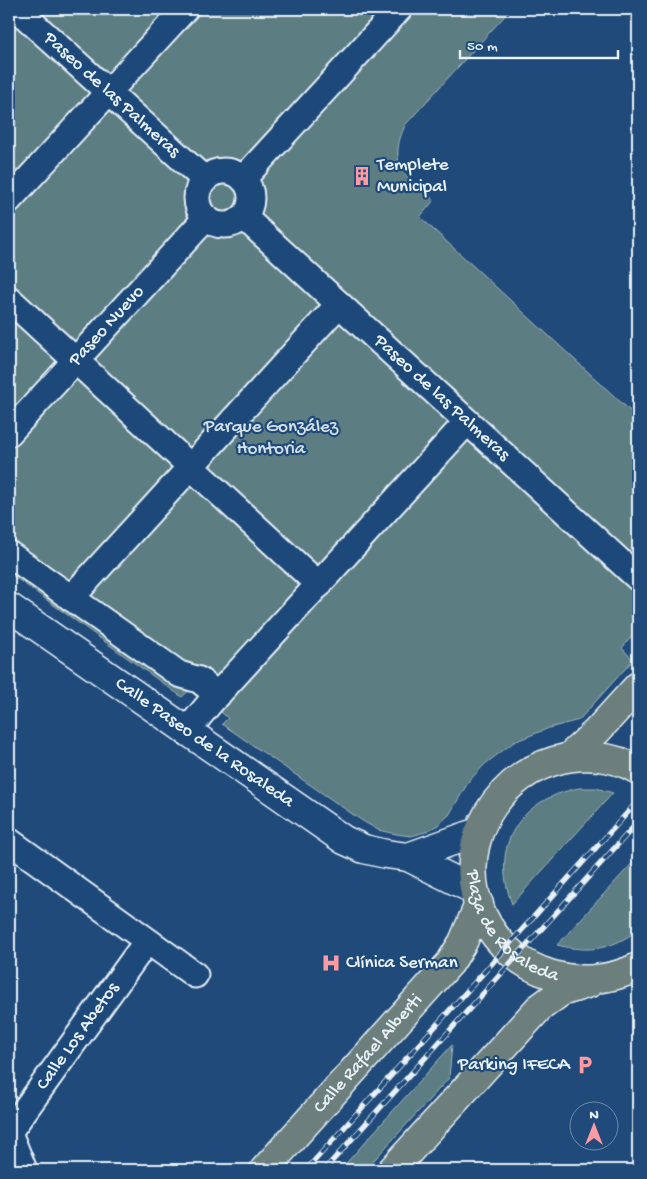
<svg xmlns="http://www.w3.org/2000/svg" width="647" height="1179" viewBox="0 0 647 1179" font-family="'Gochi Hand',sans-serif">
<rect width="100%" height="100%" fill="#1f4a7a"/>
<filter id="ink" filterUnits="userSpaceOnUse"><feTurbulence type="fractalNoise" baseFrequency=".02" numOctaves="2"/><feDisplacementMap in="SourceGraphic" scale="10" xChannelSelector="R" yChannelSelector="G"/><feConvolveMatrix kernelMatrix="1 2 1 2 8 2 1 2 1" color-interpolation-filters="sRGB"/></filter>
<g filter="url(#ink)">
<!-- green -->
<path fill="#5c7d82" stroke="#a2b7bd" d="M 9,9 L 511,9 L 406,124 C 399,137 394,155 402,170 C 406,178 426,193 434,200 L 420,217 L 638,418 L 638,629 L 622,648 L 633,660 L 579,720 L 549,728 L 514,742 L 485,764 L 469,781 L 449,815 L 438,825 L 425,832 L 411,836 L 396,834 L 378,830 L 361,820 L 222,724 L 228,718 L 192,688 L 182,697 L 9,573 Z
M 579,788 L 596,788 L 613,793 L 512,904 C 490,846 518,800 579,788 Z
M 638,857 L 638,930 C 610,950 590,953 557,945 Z
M 452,1045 L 449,1078 L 365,1170 L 340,1170 Z"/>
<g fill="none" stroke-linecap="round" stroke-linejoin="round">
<!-- street casing -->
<g stroke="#e8f1f8" stroke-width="29">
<g id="street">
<path id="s1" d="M 17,9 L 205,180"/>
<circle cx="224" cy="198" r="27"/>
<path d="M 243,179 L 399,9"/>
<path d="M 9,200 L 185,9"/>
<path id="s2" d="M 244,217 L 638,578"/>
<path d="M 9,299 L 319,585"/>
<path id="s3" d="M 9,433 L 206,218"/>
<path d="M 9,554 L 179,674 L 199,680 L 218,695"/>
<path d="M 71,598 L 339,304"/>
<path d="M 186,732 L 210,703 L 467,422"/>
<path d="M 9,841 L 195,975"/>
<path id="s4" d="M 9,1132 L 147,941"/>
<path d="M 9,1133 L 24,1170"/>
</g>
</g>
<!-- secondary casing -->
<g stroke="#e8f1f8" stroke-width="31">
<g id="secondary">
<path id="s5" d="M 9,607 L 344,840 L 364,849 L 386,854 L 408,857 L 474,890"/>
<path d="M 408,857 L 478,832"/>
</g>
</g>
<!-- primary casing -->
<g stroke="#e8f1f8" stroke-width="31">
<g id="primary">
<path d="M 569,757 L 597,731 L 638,686"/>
<path id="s6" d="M 638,770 C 613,755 582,753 554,761 C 490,780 453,854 483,916 C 512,975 580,995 638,967"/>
<path id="s7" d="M 264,1170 L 450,963 L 463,942 L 479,904"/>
<path d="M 392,1170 L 539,1008 L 561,992 L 590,983"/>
</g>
</g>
<!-- street -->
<use href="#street" stroke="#1f4a7a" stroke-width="25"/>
<!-- secondary -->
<use href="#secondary" stroke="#1f4a7a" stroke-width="28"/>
<!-- primary -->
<use href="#primary" stroke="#6c7f7c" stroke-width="28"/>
<!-- rail casing -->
<g stroke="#e8f1f8" stroke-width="5.5">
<path id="rail" d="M 306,1170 L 638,801
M 324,1170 L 638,822"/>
</g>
<!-- rail -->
<use href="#rail" stroke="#1f4a7a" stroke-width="4" stroke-dasharray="11" stroke-linecap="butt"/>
</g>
</g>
<!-- icons -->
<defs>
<g id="building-bare" transform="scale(1.5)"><path d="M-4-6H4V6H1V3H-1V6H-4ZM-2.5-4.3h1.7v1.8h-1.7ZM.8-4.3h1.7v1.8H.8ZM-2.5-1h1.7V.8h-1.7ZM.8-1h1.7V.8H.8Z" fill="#ff9aa2" stroke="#1f4a7a" stroke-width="2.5" paint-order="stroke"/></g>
<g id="hospital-bare" transform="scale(1.5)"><path d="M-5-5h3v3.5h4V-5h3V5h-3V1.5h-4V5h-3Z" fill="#ff9aa2" stroke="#1f4a7a" stroke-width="2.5" paint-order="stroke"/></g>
<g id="parking-bare" transform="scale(1.5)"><path d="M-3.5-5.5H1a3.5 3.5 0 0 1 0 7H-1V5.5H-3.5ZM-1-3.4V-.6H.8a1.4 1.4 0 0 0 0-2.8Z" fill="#ff9aa2" stroke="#1f4a7a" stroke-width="2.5" paint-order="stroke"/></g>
</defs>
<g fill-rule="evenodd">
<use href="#building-bare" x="362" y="176"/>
<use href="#hospital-bare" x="331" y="963"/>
<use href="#parking-bare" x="585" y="1065"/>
</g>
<g text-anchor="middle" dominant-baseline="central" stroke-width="4.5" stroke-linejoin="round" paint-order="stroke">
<!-- street labels -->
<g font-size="19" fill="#e8f1f8" stroke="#1f4a7a">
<text stroke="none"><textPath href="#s1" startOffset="128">Paseo de las Palmeras</textPath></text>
<text stroke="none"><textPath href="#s3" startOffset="145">Paseo Nuevo</textPath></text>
<text stroke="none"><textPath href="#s2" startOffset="268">Paseo de las Palmeras</textPath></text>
<text stroke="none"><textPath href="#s5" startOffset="238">Calle Paseo de la Rosaleda</textPath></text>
<text stroke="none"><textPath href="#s6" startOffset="306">Plaza de Rosaleda</textPath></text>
<text stroke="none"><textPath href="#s4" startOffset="118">Calle Los Abetos</textPath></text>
<text stroke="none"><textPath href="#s7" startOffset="156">Calle Rafael Alberti</textPath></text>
</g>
<!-- poi labels -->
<g font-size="19" fill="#e8f1f8" stroke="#1f4a7a" text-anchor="start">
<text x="377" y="165">Templete<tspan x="377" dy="22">Municipal</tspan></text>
<text x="346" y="963">Clínica Serman</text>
<text x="570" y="1065" text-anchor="end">Parking IFECA</text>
</g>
<!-- park labels -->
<g font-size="19" fill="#d3e0e6" stroke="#1f4a7a">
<text x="271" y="427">Parque González<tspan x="271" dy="22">Hontoria</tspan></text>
</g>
</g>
<!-- margin -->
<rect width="647" height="1179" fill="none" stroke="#1f4a7a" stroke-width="30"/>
<rect x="15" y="15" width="617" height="1149" fill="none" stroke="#e8f1f8" stroke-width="2" filter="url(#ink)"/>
<!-- north arrow -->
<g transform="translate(594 1126)"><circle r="24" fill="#1f4a7a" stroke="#6f8dac"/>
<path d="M0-4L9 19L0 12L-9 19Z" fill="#ff9aa2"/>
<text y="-8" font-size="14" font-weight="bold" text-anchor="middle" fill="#e8f1f8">N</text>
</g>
<!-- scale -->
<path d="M460 50v8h158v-8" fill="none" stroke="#e8f1f8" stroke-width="2.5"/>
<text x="467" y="50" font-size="15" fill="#e8f1f8" stroke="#1f4a7a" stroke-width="4" paint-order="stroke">50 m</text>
</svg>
